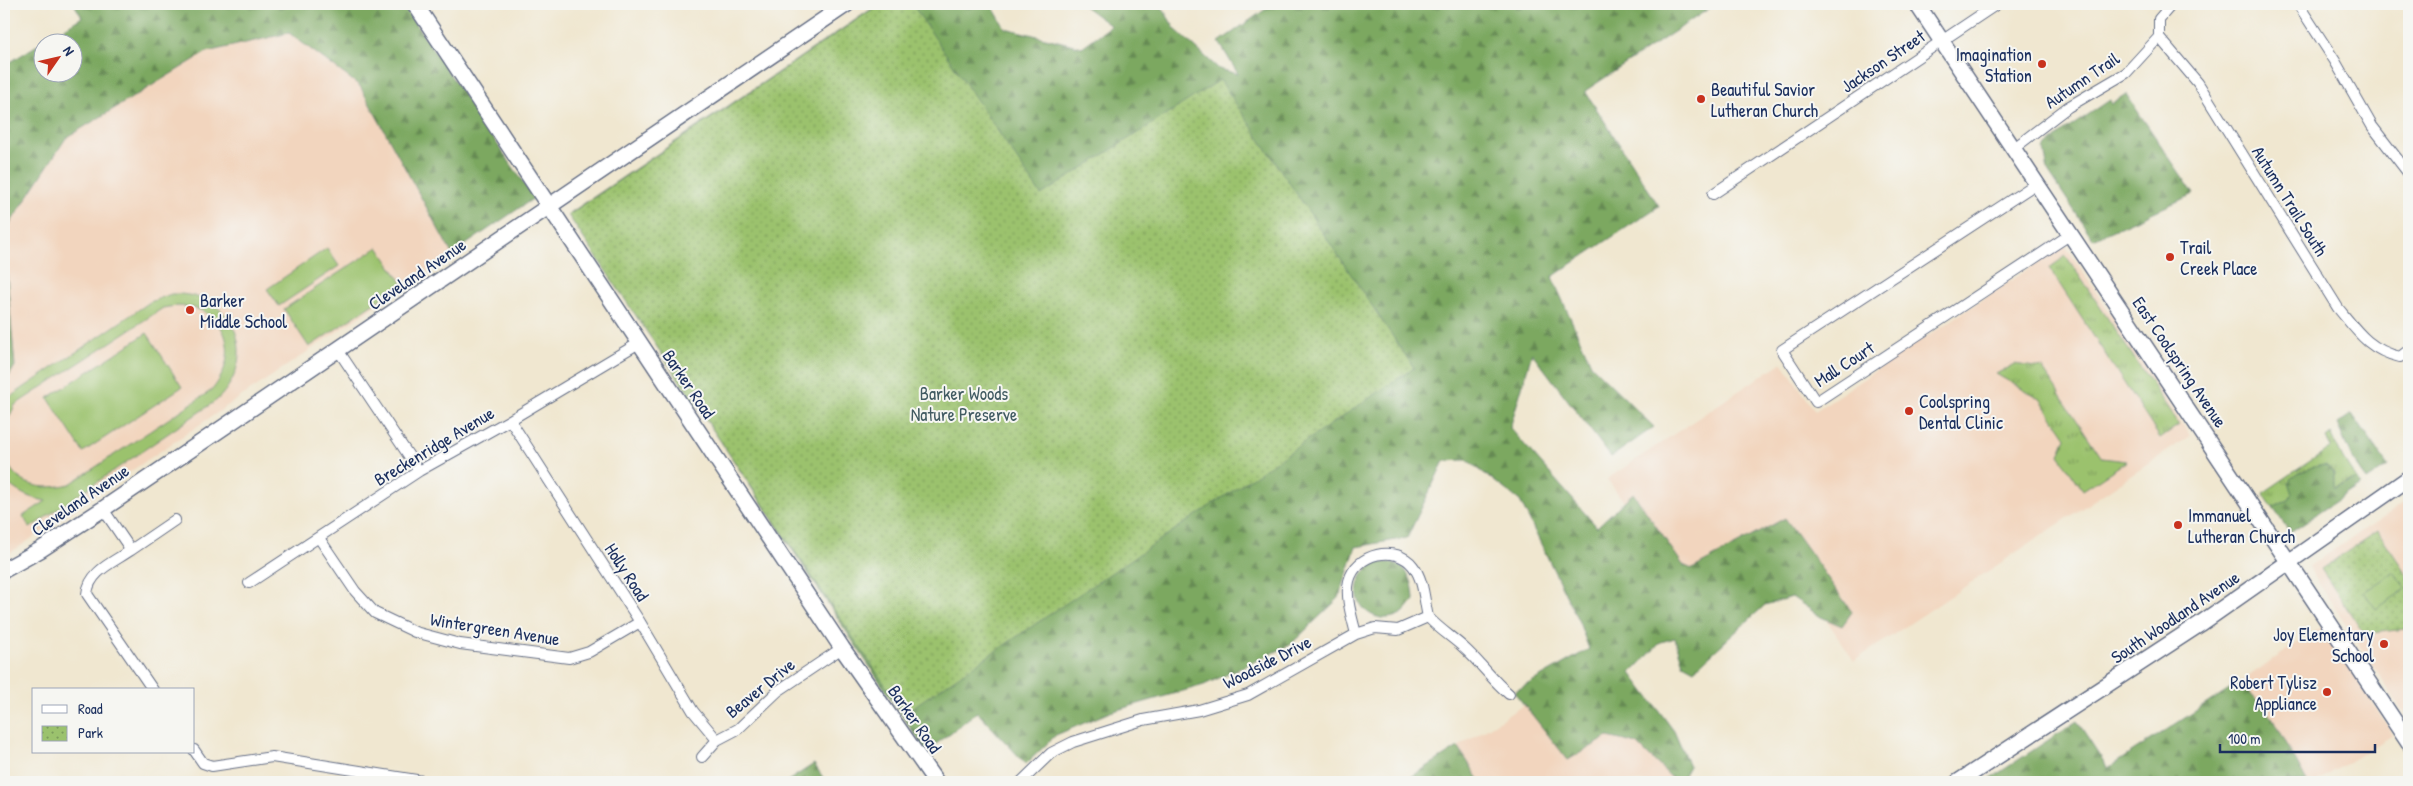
<svg xmlns="http://www.w3.org/2000/svg" width="2413" height="786" viewBox="0 0 2413 786" font-family="'Patrick Hand',sans-serif">
<defs>
<pattern id="grass-tufts" width="24" height="20" patternUnits="userSpaceOnUse" patternTransform="scale(1.25)"><rect width="24" height="20" fill="#9bc26d"/><path d="M3 7l-1-3M5 7V3M7 7l1-3M15 17l-1-3M17 17v-4M19 17l1-3" fill="none" stroke="#7e9e5d"/></pattern>
<pattern id="forest-firs" width="22" height="20" patternUnits="userSpaceOnUse" patternTransform="scale(1.25)"><rect width="22" height="20" fill="#7ca860"/><path d="M5 1l3.5 6h-7zM16 11l3.5 6h-7z" fill="#658952"/></pattern>
<pattern id="park-dots" width="8" height="8" patternUnits="userSpaceOnUse" patternTransform="scale(1.25)"><rect width="8" height="8" fill="#9bc26d"/><path d="M2 2h.1M6 6h.1" fill="none" stroke="#7e9e5d" stroke-width="1.8" stroke-linecap="round"/></pattern>
</defs>
<rect width="100%" height="100%" fill="#f6f6f2"/>
<filter id="ink" filterUnits="userSpaceOnUse"><feTurbulence type="fractalNoise" baseFrequency=".02" numOctaves="2"/><feDisplacementMap in="SourceGraphic" scale="10" xChannelSelector="R" yChannelSelector="G"/><feConvolveMatrix kernelMatrix="1 2 1 2 8 2 1 2 1" color-interpolation-filters="sRGB"/></filter>
<filter id="wash" filterUnits="userSpaceOnUse"><feTurbulence type="fractalNoise" baseFrequency=".0096" numOctaves="4" result="noise"/><feDisplacementMap in="SourceGraphic" scale="20" xChannelSelector="R" yChannelSelector="G"/><feGaussianBlur stdDeviation="1.12" result="paint"/><feColorMatrix in="noise" values="0 0 0 0 0 0 0 0 0 0 0 0 0 0 0 0 0 1.4 0 .05"/><feComposite in="paint" operator="in"/></filter>
<g filter="url(#wash)">
<rect width="100%" height="100%" fill="#f0e7d0"/>
<!-- built -->
<path fill="#f2d5be" d="M 289,33 L 360,86 L 452,254 L 10,553 L 4,525 L 4,385 L 15,366 L 4,233 L 66,138 L 207,52 Z
M 2065,245 L 2190,436 L 1854,661 L 1766,529 L 1682,581 L 1607,479 L 1782,362 L 1815,411 Z
M 2409,500 L 2409,721 L 2308,567 Z
M 2324,625 L 2393,735 L 2316,782 L 2307,782 L 2274,720 L 2240,682 Z
M 1608,651 L 1691,782 L 1481,782 L 1458,747 Z"/>
<!-- grass -->
<path fill="url(#grass-tufts)" stroke="#5b7866" d="M 2066,256 L 2179,425 L 2160,438 L 2049,268 Z
M 2014,364 L 2042,368 L 2102,458 L 2127,461 L 2083,490 L 2059,455 L 2066,437 L 2041,400 L 1996,374 Z
M 2331,434 L 2343,459 L 2356,479 L 2338,488 L 2333,488 L 2334,473 L 2325,465 L 2319,466 L 2288,500 L 2273,508 L 2263,493 L 2331,447 L 2326,438 Z"/>
<!-- forest -->
<path fill="url(#forest-firs)" stroke="#4c6c5f" fill-rule="evenodd" d="M 74,4 L 402,4 L 534,198 L 452,254 L 360,86 L 289,33 L 207,52 L 66,138 L 4,233 L 4,66 L 82,17 ZM 72,42 L 72,72 L 42,72 L 42,42 Z
M 879,4 L 991,4 L 1005,28 L 1082,47 L 1111,26 L 1081,4 L 1160,4 L 1175,29 L 1219,69 L 1238,74 L 1219,42 L 1273,4 L 1716,4 L 1585,91 L 1659,206 L 1552,277 L 1592,366 L 1654,427 L 1611,457 L 1532,353 L 1510,428 L 1597,527 L 1633,493 L 1683,565 L 1692,569 L 1785,518 L 1852,612 L 1842,626 L 1821,617 L 1792,597 L 1765,605 L 1694,670 L 1683,664 L 1675,638 L 1661,642 L 1631,673 L 1674,731 L 1689,766 L 1680,782 L 1676,782 L 1637,744 L 1608,737 L 1568,760 L 1514,692 L 1589,649 L 1579,622 L 1520,501 L 1467,460 L 1444,461 L 1407,538 L 1356,547 L 1339,598 L 1290,645 L 1204,685 L 1110,712 L 1056,735 L 1026,764 L 977,712 L 926,752 L 570,213 Z
M 2126,94 L 2194,194 L 2093,239 L 2048,171 L 2044,149 L 2061,133 L 2110,100 L 2112,103 Z
M 4,241 L 15,366 L 4,385 Z
M 2352,414 L 2388,466 L 2367,480 L 2353,461 L 2337,424 Z
M 2325,465 C 2335,470 2334,478 2334,488 L 2356,479 L 2360,485 L 2290,532 L 2273,508 L 2288,500 L 2292,494 L 2288,482 C 2300,471 2309,467 2325,465 Z
M 1378,562 C 1405,562 1413,574 1414,600 C 1411,604 1407,609 1404,612 C 1376,631 1344,602 1363,574 C 1366,569 1373,565 1378,562 Z
M 2240,682 L 2274,720 L 2307,782 L 1985,782 L 2077,721 L 2108,768 Z
M 1458,747 L 1481,782 L 1403,782 Z
M 814,764 L 826,782 L 786,782 Z"/>
<!-- park -->
<path fill="url(#park-dots)" stroke="#5b7866" d="M 880,4 L 912,4 L 1041,195 L 1220,80 L 1414,368 L 904,713 L 568,215 Z
M 2378,531 L 2409,578 L 2408,633 L 2405,629 L 2364,634 L 2321,569 Z"/>
<!-- pitch -->
<path fill="#9bc26d" stroke="#5b7866" d="M 378,247 L 403,284 L 309,347 L 284,309 Z
M 327,248 L 339,266 L 279,306 L 267,289 Z
M 171,294 C 234,291 262,356 217,400 L 30,528 L 23,516 L 46,501 C 29,498 18,493 5,481 L 4,456 C 16,487 41,491 70,484 L 212,390 C 247,347 219,296 163,308 L 15,405 L 4,428 L 4,401 L 150,302 Z
M 147,333 L 182,387 L 83,452 L 48,398 Z
M 2394,572 L 2406,589 L 2376,609 L 2364,592 Z"/>
</g>
<g filter="url(#ink)">
<g fill="none" stroke-linecap="round" stroke-linejoin="round">
<!-- street casing -->
<g stroke="#666f86" stroke-width="12">
<path id="street" d="M 2298,4 L 2335,61 L 2372,126 L 2409,174
M 2159,37 L 2198,83 L 2338,308 C 2357,331 2369,350 2400,357 L 2409,350
M 2013,149 L 2068,107 L 2126,73 L 2159,37 L 2159,19 L 2172,4
M 2037,183 L 1782,350 L 1816,402 L 2071,234
M 1713,194 L 1997,4
M 338,350 L 419,471
M 510,420 L 640,622 L 693,711 L 717,740
M 103,509 L 131,550 C 114,562 89,571 87,594 L 153,690
M 319,538 L 355,591 L 375,613 L 415,632 L 460,644 L 569,658 L 589,652 L 640,622
M 131,550 L 175,520
M 249,583 L 419,471 L 510,420 L 639,343
M 1356,634 C 1352,617 1345,597 1349,581 C 1356,553 1396,544 1413,566 C 1424,580 1424,600 1428,617
M 194,750 L 203,763 L 212,766 L 272,757 L 429,782
M 702,757 L 717,740 L 738,729 L 778,691 L 842,648
M 1021,782 L 1051,753 L 1073,742 L 1143,720 L 1199,710 L 1248,695 L 1356,634 L 1375,628 L 1398,630 L 1428,617 C 1439,629 1452,637 1463,647 C 1480,662 1492,680 1509,694"/>
</g>
<!-- secondary casing -->
<g stroke="#666f86" stroke-width="18">
<path id="secondary" d="M 415,4 L 842,648 L 936,782
M 1917,4 L 2409,743
M 4,570 L 40,550 L 103,509 L 847,4
M 1958,782 L 2200,624 L 2409,478"/>
</g>
<!-- street -->
<use href="#street" stroke="#fff" stroke-width="10"/>
<!-- secondary -->
<use href="#secondary" stroke="#fff" stroke-width="15"/>
</g>
</g>
<!-- markers -->
<g fill="#c8321e" stroke="#f6f6f2" stroke-width="2">
<circle cx="2042" cy="64" r="5"/>
<circle cx="1701" cy="99" r="5"/>
<circle cx="2170" cy="257" r="5"/>
<circle cx="190" cy="310" r="5"/>
<circle cx="1909" cy="411" r="5"/>
<circle cx="2178" cy="525" r="5"/>
<circle cx="2384" cy="644" r="5"/>
<circle cx="2327" cy="692" r="5"/>
</g>
<g text-anchor="middle" dominant-baseline="central" stroke-width="4" stroke-linejoin="round" paint-order="stroke">
<!-- poi labels -->
<g font-size="18" fill="#1b2f5e" stroke="#f6f6f2" text-anchor="start">
<text x="2032" y="54" text-anchor="end">Imagination<tspan x="2032" dy="21">Station</tspan></text>
<text x="1711" y="89">Beautiful Savior<tspan x="1711" dy="21">Lutheran Church</tspan></text>
<text x="2180" y="247">Trail<tspan x="2180" dy="21">Creek Place</tspan></text>
<text x="200" y="300">Barker<tspan x="200" dy="21">Middle School</tspan></text>
<text x="1919" y="401">Coolspring<tspan x="1919" dy="21">Dental Clinic</tspan></text>
<text x="2188" y="515">Immanuel<tspan x="2188" dy="21">Lutheran Church</tspan></text>
<text x="2374" y="634" text-anchor="end">Joy Elementary<tspan x="2374" dy="21">School</tspan></text>
<text x="2317" y="682" text-anchor="end">Robert Tylisz<tspan x="2317" dy="21">Appliance</tspan></text>
</g>
<!-- street labels -->
<g font-size="18" fill="#1b2f5e" stroke="#f6f6f2">
<text transform="translate(1883 61) rotate(-34)">Jackson Street</text>
<text transform="translate(2082 80) rotate(-34)">Autumn Trail</text>
<text transform="translate(2290 201) rotate(58)">Autumn Trail South</text>
<text transform="translate(417 274) rotate(-34)">Cleveland Avenue</text>
<text transform="translate(2180 362) rotate(56)">East Coolspring Avenue</text>
<text transform="translate(1844 364) rotate(-33)">Mall Court</text>
<text transform="translate(689 384) rotate(56)">Barker Road</text>
<text transform="translate(434 446) rotate(-31)">Breckenridge Avenue</text>
<text transform="translate(80 500) rotate(-34)">Cleveland Avenue</text>
<text transform="translate(627 572) rotate(57)">Holly Road</text>
<text transform="translate(2175 617) rotate(-34)">South Woodland Avenue</text>
<text transform="translate(495 629) rotate(9)">Wintergreen Avenue</text>
<text transform="translate(1267 662) rotate(-27)">Woodside Drive</text>
<text transform="translate(760 688) rotate(-39)">Beaver Drive</text>
<text transform="translate(915 719) rotate(55)">Barker Road</text>
</g>
<!-- park labels -->
<g font-size="18" fill="#415b62" stroke="#f6f6f2">
<text x="964" y="393">Barker Woods<tspan x="964" dy="21">Nature Preserve</tspan></text>
</g>
</g>
<!-- margin -->
<rect width="2413" height="786" fill="none" stroke="#f6f6f2" stroke-width="20"/>
<!-- legend -->
<rect x="32" y="688" width="162" height="65" fill="#f6f6f2" stroke="#9ea6b7"/>
<rect x="42" y="705" width="25" height="8" fill="#ffffff" stroke="#9ea6b7"/>
<text x="78" y="714" font-size="15" fill="#1b2f5e">Road</text>
<rect x="42" y="726" width="25" height="15" fill="url(#park-dots)" stroke="#9ea6b7"/>
<text x="78" y="738" font-size="15" fill="#1b2f5e">Park</text>
<!-- north arrow -->
<g transform="translate(58 58) rotate(56)"><circle r="24" fill="#f6f6f2" stroke="#9ea6b7"/>
<path d="M0-4L9 19L0 12L-9 19Z" fill="#c8321e"/>
<text y="-8" font-size="14" font-weight="bold" text-anchor="middle" fill="#1b2f5e">N</text>
</g>
<!-- scale -->
<path d="M2220 744v8h155v-8" fill="none" stroke="#1b2f5e" stroke-width="2.5"/>
<text x="2228" y="744" font-size="15" fill="#1b2f5e" stroke="#f6f6f2" stroke-width="4" paint-order="stroke">100 m</text>
</svg>
